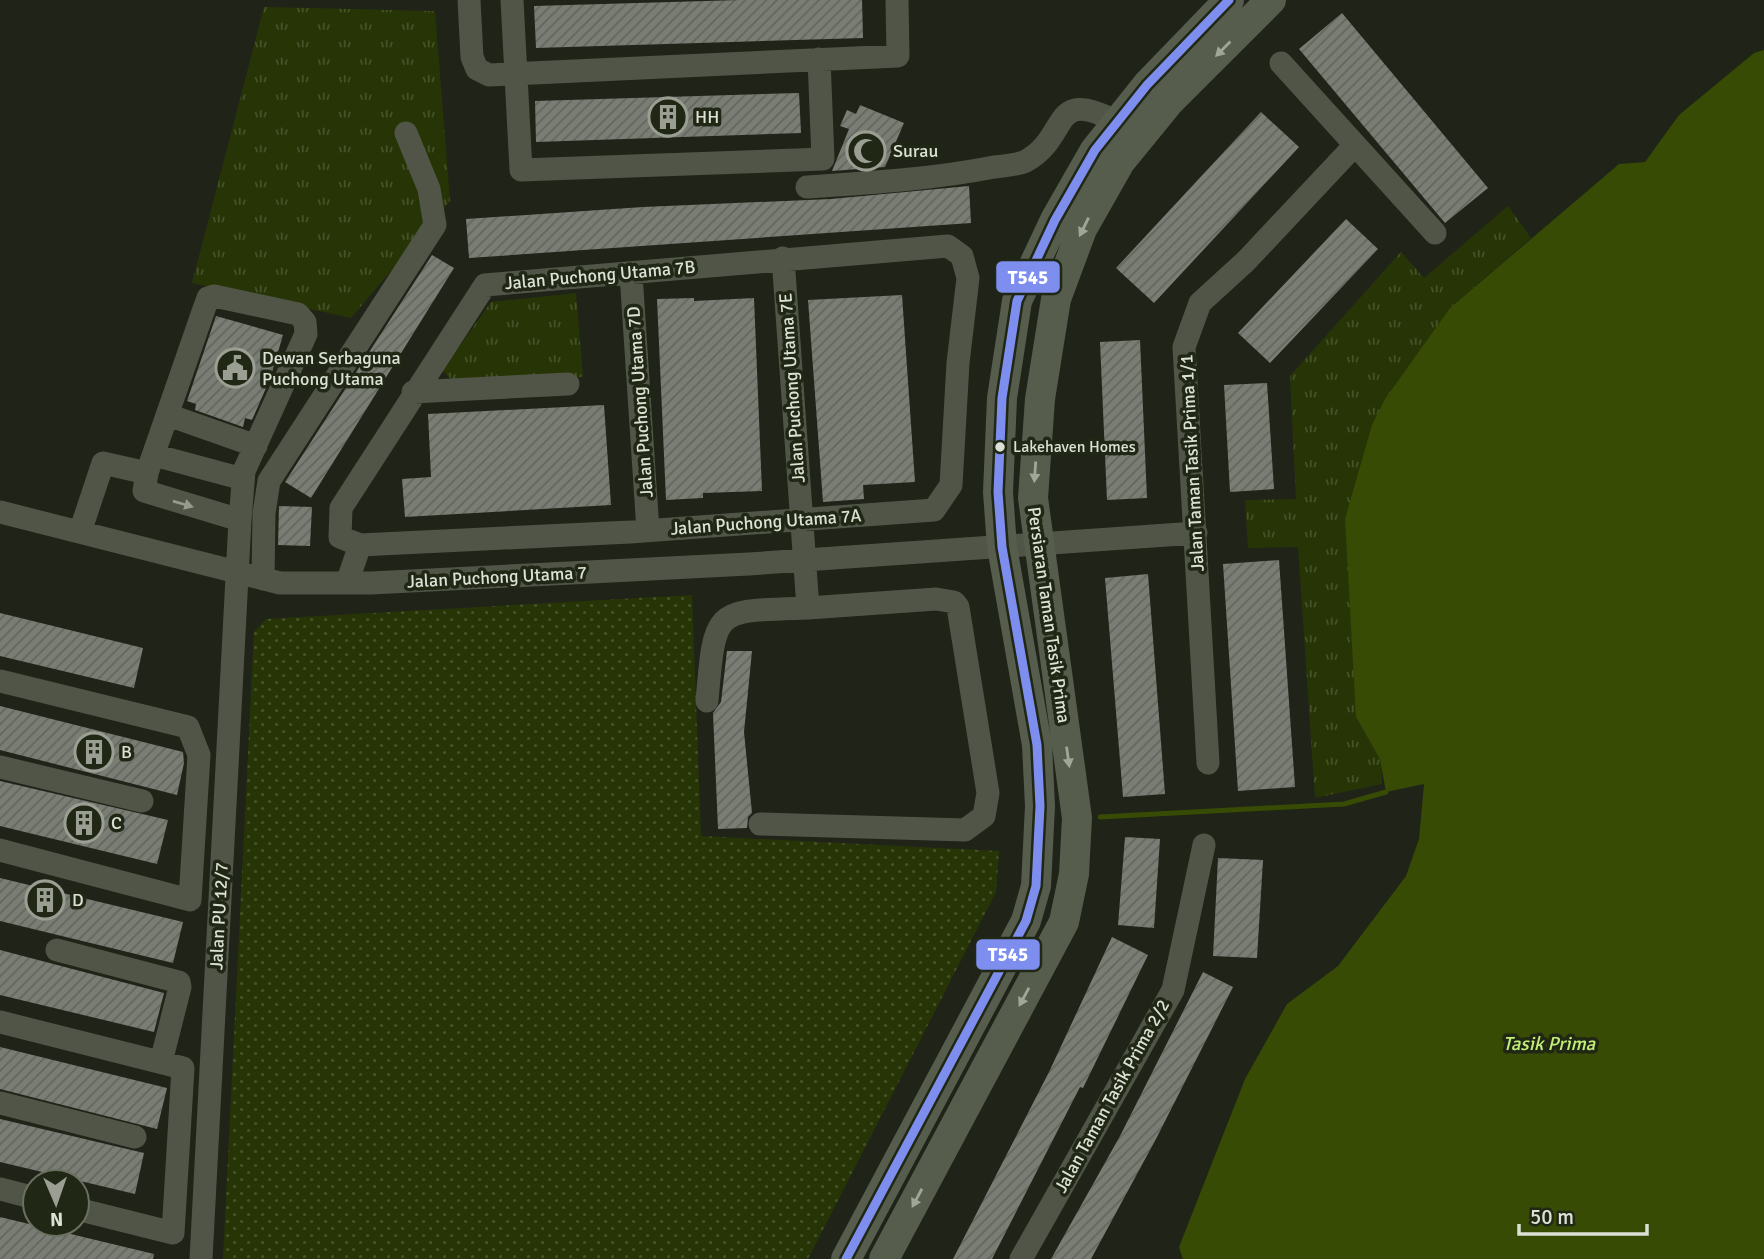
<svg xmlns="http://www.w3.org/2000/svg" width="1764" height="1259" viewBox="0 0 1764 1259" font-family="Signika,sans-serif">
<defs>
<pattern id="grass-dots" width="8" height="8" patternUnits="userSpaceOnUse" patternTransform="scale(1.75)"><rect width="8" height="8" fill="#273506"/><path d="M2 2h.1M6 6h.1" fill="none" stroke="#465229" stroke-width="1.8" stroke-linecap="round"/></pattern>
<pattern id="park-tufts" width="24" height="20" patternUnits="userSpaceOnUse" patternTransform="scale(1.75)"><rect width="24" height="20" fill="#273506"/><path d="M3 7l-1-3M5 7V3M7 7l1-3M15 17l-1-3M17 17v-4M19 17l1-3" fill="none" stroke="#465229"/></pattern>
<pattern id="building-hatch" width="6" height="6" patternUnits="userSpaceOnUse" patternTransform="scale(1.75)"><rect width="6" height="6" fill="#797d73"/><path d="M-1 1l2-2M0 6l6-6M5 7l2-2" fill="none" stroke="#63665f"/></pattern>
</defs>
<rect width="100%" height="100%" fill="#1f2318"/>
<!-- grass -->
<path fill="url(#grass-dots)" d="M 692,595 L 701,836 L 999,851 L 996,892 L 808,1259 L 223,1259 L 254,632 L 266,619 Z"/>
<!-- park -->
<path fill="url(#park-tufts)" d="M 264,7 L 435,11 L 450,201 L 351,318 L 192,283 Z
M 1508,206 L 1531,238 L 1450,308 L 1356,717 L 1381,759 L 1382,784 L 1315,798 L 1298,547 L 1248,548 L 1245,500 L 1296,499 L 1290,376 L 1401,252 L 1424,278 Z
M 576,293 L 583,377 L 455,382 L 442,371 L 491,302 Z"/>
<!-- water -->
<path fill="#374b04" d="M 1764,50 L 1764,1259 L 1183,1259 L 1179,1247 L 1245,1079 L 1287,1004 L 1338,966 L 1406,876 L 1419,839 L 1424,784 L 1386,792 L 1380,759 L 1356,717 L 1345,519 L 1372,425 L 1385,399 L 1450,308 L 1619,164 L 1645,162 L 1679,115 L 1754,53 Z"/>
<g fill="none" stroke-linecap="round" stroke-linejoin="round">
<!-- stream -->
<path stroke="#374b04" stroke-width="5" d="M 1100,817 L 1344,804 L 1386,792"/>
</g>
<!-- building -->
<path fill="url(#building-hatch)" d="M 740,0 L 862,0 L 863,38 L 536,48 L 534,6 Z
M 1342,13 L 1488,188 L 1445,223 L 1299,49 Z
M 799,93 L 801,133 L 536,142 L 535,101 Z
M 860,105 L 904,123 L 885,167 L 832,171 L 849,129 L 840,126 L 847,110 L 856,114 Z
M 1261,112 L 1299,147 L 1154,303 L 1116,268 Z
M 969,186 L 971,223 L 469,258 L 466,219 L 643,207 L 831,199 Z
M 1346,219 L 1378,249 L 1270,363 L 1238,333 Z
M 432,255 L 454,268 L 311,498 L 285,482 Z
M 902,295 L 915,482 L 863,485 L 864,499 L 823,502 L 808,300 Z
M 694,298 L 694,301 L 754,298 L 762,491 L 703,493 L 703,498 L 666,500 L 657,299 Z
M 216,316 L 283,335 L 270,379 L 252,420 L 245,418 L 243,427 L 195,410 L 196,404 L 187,401 Z
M 1140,340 L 1147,498 L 1107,500 L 1100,342 Z
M 1267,383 L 1274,489 L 1230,492 L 1224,385 Z
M 604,405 L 611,505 L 405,517 L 402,479 L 431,477 L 428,414 Z
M 279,506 L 312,507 L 310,546 L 278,545 Z
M 1279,560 L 1295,787 L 1238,791 L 1223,564 Z
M 1148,574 L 1165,794 L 1123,797 L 1105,578 Z
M 0,613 L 143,648 L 134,688 L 0,656 Z
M 727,651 L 752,651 L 744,732 L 752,813 L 748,817 L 747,828 L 718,829 L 713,713 L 721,702 Z
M 0,706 L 183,752 L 184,763 L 177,795 L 0,750 Z
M 0,781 L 168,820 L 157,864 L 0,826 Z
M 1125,837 L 1160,839 L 1154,928 L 1118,925 Z
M 1218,858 L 1263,860 L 1257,958 L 1213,956 Z
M 0,878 L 183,922 L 173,963 L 0,921 Z
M 1112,937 L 1148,955 L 1083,1088 L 1080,1087 L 992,1259 L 953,1259 L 1049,1072 Z
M 0,950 L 164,993 L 154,1032 L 0,995 Z
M 1203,972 L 1233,987 L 1157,1137 L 1091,1259 L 1051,1259 L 1120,1136 Z
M 0,1047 L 167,1088 L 157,1129 L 0,1089 Z
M 0,1119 L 144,1153 L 135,1194 L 0,1162 Z
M 0,1217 L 154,1254 L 153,1259 L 0,1259 Z"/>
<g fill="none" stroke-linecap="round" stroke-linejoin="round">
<!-- minor -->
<path stroke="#505548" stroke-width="23" d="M 469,0 L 472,57 L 477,69 L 489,75 L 898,56 L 897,0
M 512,0 L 521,170 L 823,159 L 819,59
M 1281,63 L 1435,233
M 807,187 C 869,183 934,179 994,167 C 1004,166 1018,165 1026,161 C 1071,136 1049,86 1117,122
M 948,246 L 962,256 L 968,278 L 958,363 L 951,485 L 934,510 L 630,532 L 360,545 L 340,537 L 341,508 L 485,285 Z
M 631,274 L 648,531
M 413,392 L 568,384
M 168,415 L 256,446
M 154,455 L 243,479
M 0,512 L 280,583 L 371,583 L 749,564 L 1196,533
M 80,532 L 103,463 L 147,473
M 263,579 L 264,513 L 269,481 L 435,225 L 429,189 L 406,133
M 347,583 L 360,545
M 0,681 L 188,727 L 199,755 L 190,900 L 0,850
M 707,701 C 715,606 714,611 808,608
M 1208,763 L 1184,347 L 1200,303 L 1246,261 L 1355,145
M 0,767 L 142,801
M 760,824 L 965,830 L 984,816 L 988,793 L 958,607 L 954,602 L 936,599 L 808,608 L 783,258
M 57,950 L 179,982 L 180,987 L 161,1062
M 0,1022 L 183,1068 L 173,1233 L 77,1209
M 0,1103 L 135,1137
M 0,1189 L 35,1198
M 201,1259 L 240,520 L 244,471 L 306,334 L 305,322 L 298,314 L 214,296 L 208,298 L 204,309 L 147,473 L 144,491 L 240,520
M 1021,1259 L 1173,990 L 1204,845"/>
<!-- major -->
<path stroke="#565d4d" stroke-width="30" d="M 846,1259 L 1026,921 L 1036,886 L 1040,806 L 1037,745 L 1002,547 L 998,492 L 1002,398 L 1017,301 L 1055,220 L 1095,150 L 1147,85 L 1229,0
M 884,1259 L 1064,922 L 1074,874 L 1077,818 L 1033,498 L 1040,399 L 1056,299 L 1082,229 L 1120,162 L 1169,102 L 1271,0"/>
<!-- bus-1 casing -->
<g stroke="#202714" stroke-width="14">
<path id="bus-1" d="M 846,1259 L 1026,921 L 1036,886 L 1040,806 L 1037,745 L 1002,547 L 998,492 L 1002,398 L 1017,301 L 1055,220 L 1095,150 L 1147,85 L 1229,0"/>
</g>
<!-- bus-1 -->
<use href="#bus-1" stroke="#7d8eee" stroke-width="9"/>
</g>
<!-- one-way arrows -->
<defs><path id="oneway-solid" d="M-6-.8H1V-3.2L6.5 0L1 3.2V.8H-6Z" transform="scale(1.75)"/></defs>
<g fill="#a0a698">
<use href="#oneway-solid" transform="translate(1223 49) rotate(135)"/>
<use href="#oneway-solid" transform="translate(1084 227) rotate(116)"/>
<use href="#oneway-solid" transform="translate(1035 472) rotate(94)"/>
<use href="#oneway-solid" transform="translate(1068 757) rotate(82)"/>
<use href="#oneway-solid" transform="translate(1024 997) rotate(118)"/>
<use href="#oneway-solid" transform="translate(917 1198) rotate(118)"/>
</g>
<use fill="#969b8e" href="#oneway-solid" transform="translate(183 504) rotate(16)"/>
<!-- icons -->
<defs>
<g id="building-ring" transform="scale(2.0125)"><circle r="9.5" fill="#202714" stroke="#9a9e93" stroke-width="1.5"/><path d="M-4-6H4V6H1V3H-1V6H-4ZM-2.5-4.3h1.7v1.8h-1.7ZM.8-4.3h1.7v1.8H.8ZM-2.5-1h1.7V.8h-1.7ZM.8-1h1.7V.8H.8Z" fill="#9a9e93"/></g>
<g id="mosque-ring" transform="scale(2.0125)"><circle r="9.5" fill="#202714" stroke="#9a9e93" stroke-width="1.5"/><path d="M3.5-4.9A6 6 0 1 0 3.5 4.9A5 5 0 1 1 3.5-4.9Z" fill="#9a9e93"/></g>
<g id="civic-ring" transform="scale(2.0125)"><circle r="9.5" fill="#202714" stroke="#9a9e93" stroke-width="1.5"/><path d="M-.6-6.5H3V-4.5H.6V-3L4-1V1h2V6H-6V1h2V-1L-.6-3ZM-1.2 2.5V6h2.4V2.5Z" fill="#9a9e93"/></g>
</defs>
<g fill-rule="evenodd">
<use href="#building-ring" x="668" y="117"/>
<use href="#mosque-ring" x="866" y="151"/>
<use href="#civic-ring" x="235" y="368"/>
<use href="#building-ring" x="94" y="752"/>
<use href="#building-ring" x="84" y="823"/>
<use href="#building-ring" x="45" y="900"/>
</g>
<!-- markers -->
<circle fill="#dce1d5" stroke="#202714" stroke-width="2.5" cx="1000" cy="447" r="6"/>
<g text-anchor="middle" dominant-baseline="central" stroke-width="7" stroke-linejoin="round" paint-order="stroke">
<!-- bus labels -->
<g font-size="16" fill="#dce1d5" stroke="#202714" text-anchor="start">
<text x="1013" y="447">Lakehaven Homes</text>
</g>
<!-- poi labels -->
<g font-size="18" fill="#dce1d5" stroke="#202714" text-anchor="start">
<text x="695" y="117">HH</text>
<text x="893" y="151">Surau</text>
<text x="262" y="358">Dewan Serbaguna<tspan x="262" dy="21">Puchong Utama</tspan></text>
<text x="121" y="752">B</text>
<text x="111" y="823">C</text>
<text x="72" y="900">D</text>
</g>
<!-- street labels -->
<g font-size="18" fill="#dce1d5" stroke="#202714">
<text transform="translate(600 275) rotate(-5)">Jalan Puchong Utama 7B</text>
<text transform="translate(792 388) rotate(-94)">Jalan Puchong Utama 7E</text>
<text transform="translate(640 402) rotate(-94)">Jalan Puchong Utama 7D</text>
<text transform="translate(1192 463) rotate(-93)">Jalan Taman Tasik Prima 1/1</text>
<text transform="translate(766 522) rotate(-4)">Jalan Puchong Utama 7A</text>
<text transform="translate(497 577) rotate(-3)">Jalan Puchong Utama 7</text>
<text transform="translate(1049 615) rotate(82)">Persiaran Taman Tasik Prima</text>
<text transform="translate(219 916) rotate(-87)">Jalan PU 12/7</text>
<text transform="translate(1112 1096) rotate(-61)">Jalan Taman Tasik Prima 2/2</text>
</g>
<!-- water labels -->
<g font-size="19" font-style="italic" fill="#c3ef78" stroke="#202714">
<text x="1549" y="1044">Tasik Prima</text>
</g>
</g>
<g stroke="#202714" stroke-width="2.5">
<rect x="995" y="260" width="66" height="34" rx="7" fill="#7d8eee"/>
<rect x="975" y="938" width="66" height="33" rx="7" fill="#7d8eee"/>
</g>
<g font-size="19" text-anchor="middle" font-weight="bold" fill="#fff">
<text x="1028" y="284">T545</text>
<text x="1008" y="961">T545</text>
</g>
<!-- north arrow -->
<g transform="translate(56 1203) rotate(178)"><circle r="33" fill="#202714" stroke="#6b7161" stroke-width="2"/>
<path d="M0-5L12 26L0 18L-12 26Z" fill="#9a9e93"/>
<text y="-10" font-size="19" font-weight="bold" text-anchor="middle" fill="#dce1d5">N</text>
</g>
<!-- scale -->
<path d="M1519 1224v10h128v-10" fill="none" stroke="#dce1d5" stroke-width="3.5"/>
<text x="1530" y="1224" font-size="21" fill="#dce1d5" stroke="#202714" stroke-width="5" paint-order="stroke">50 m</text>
</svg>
